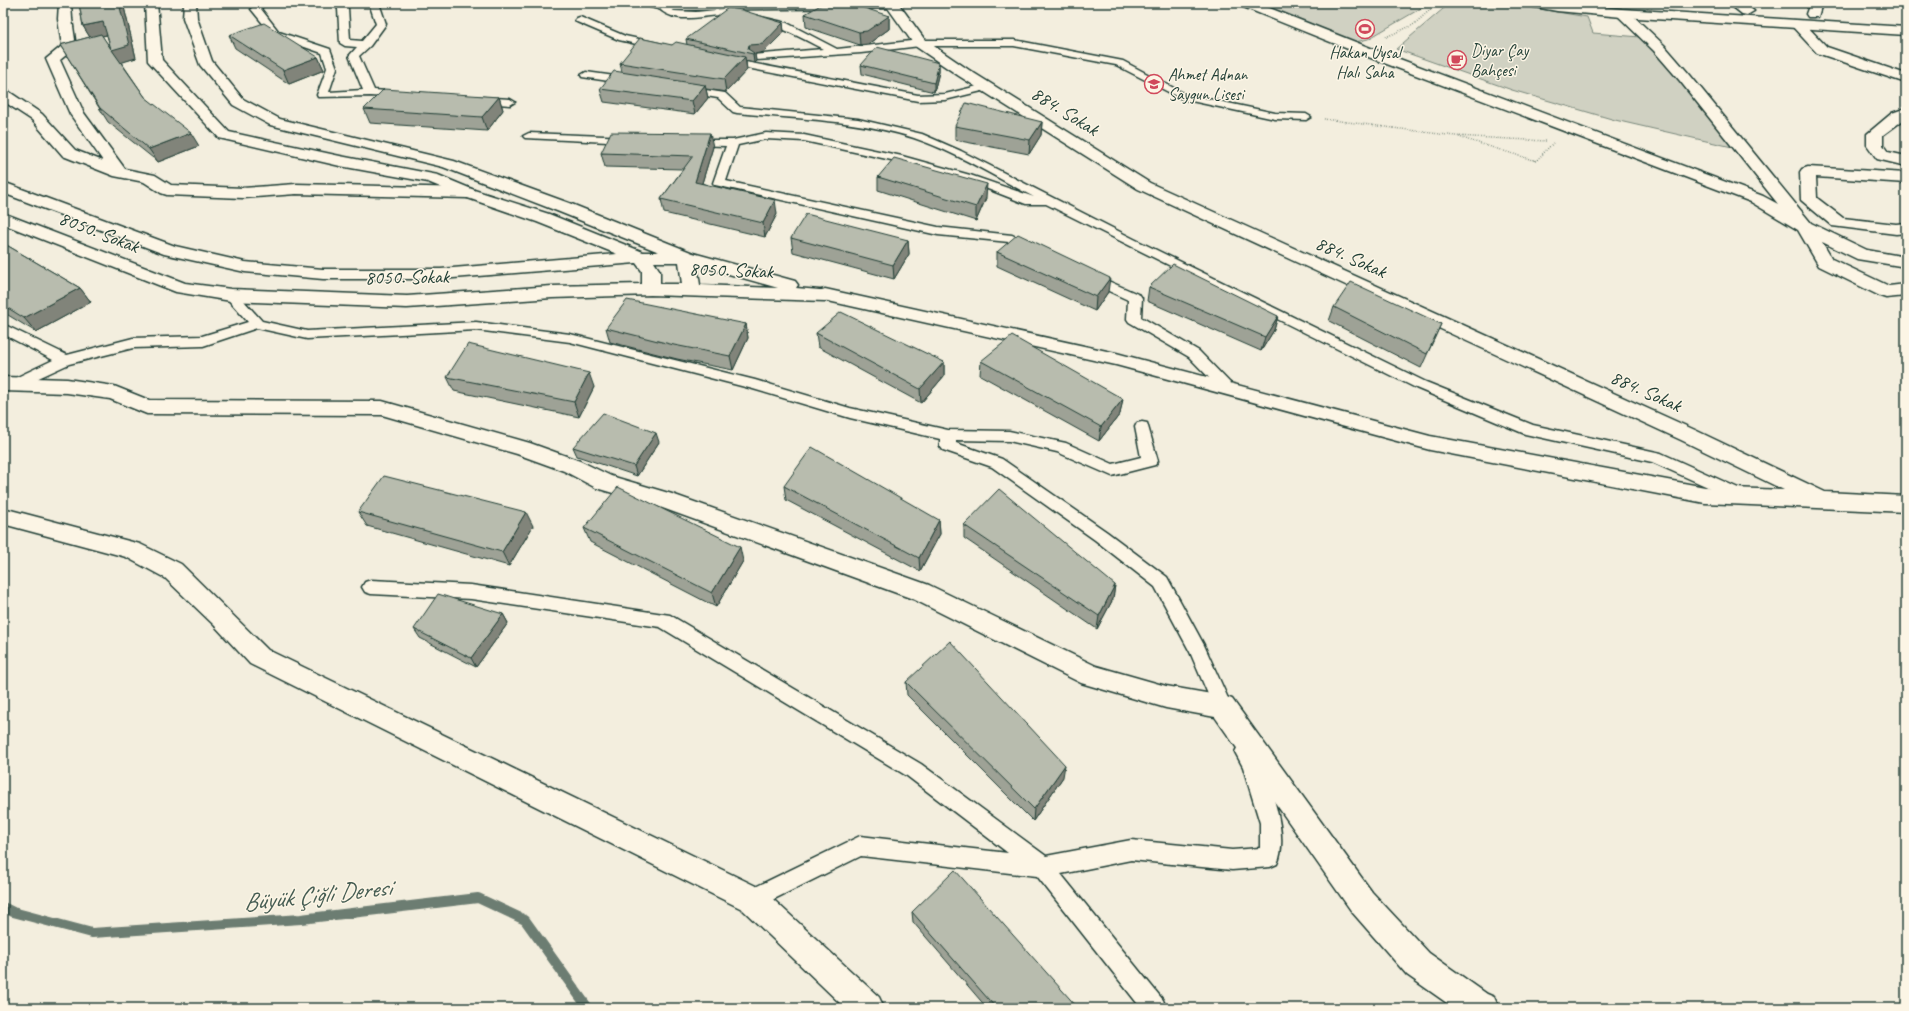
<svg xmlns="http://www.w3.org/2000/svg" width="1909" height="1011" viewBox="0 0 1909 1011" font-family="Caveat,sans-serif">
<rect width="100%" height="100%" fill="#f3eede"/>
<filter id="ink" filterUnits="userSpaceOnUse"><feTurbulence type="fractalNoise" baseFrequency=".025" numOctaves="2"/><feDisplacementMap in="SourceGraphic" scale="8" xChannelSelector="R" yChannelSelector="G"/><feConvolveMatrix kernelMatrix="1 2 1 2 8 2 1 2 1" color-interpolation-filters="sRGB"/></filter>
<g filter="url(#ink)">
<!-- green -->
<path fill="#d0d1c2" stroke="#78877b" d="M 1255,3 L 1430,3 L 1368,39 L 1356,42 Z
M 1450,3 L 1504,3 L 1587,17 L 1593,33 L 1640,37 L 1681,82 L 1732,147 L 1615,120 L 1512,90 L 1396,49 Z"/>
<g fill="none" stroke-linecap="round" stroke-linejoin="round">
<!-- stream -->
<path stroke="#6c7d72" stroke-width="10" d="M 3,907 L 13,912 L 92,933 L 301,919 L 478,898 L 525,920 L 588,1008"/>
<!-- lane casing -->
<g stroke="#1f3d34" stroke-width="3">
<path id="lane" d="M 255,3 L 265,3 L 261,9 L 279,32 L 330,49 L 337,68 L 329,92 L 363,90 L 349,56 L 357,47 L 345,46 L 340,43 L 338,9 L 333,3 L 343,3 L 348,8 L 350,40 L 362,41 L 376,24 L 369,3 L 379,3 L 386,24 L 370,46 L 359,56 L 374,90 L 400,92 L 405,95 L 400,98 L 370,96 L 318,97 L 317,95 L 327,68 L 322,53 L 273,36 L 251,9 Z
M 662,3 L 674,11 L 696,12 L 726,9 L 787,23 L 837,49 L 920,40 L 1014,40 L 1123,61 L 1185,94 L 1275,113 L 1306,114 L 1311,117 L 1306,120 L 1275,119 L 1182,99 L 1116,65 L 1014,46 L 920,46 L 861,53 L 756,60 L 752,59 L 751,57 L 752,55 L 823,49 C 793,33 762,17 726,15 C 704,14 674,27 657,6 Z
M 580,17 L 625,36 L 662,44 L 663,46 L 658,49 L 619,40 L 577,22 L 575,20 L 577,18 Z
M 725,58 L 918,95 L 945,94 L 986,84 L 991,87 L 990,89 L 945,100 L 918,101 L 721,63 L 720,61 L 721,59 Z
M 586,72 L 629,78 L 634,81 L 629,84 L 582,77 L 581,75 Z
M 686,87 L 725,93 L 740,107 L 858,119 L 922,134 L 961,151 L 1134,239 L 1426,382 L 1533,425 L 1661,453 L 1747,492 L 1749,496 L 1747,500 L 1741,502 L 1652,462 L 1525,434 L 1416,388 L 1046,204 L 1026,204 L 962,179 L 896,161 L 804,141 L 766,139 L 738,145 L 726,181 L 938,227 L 1012,235 L 1035,246 L 1037,249 L 1031,253 L 1009,242 L 938,235 L 715,185 L 713,183 L 726,146 L 690,145 L 686,144 L 684,142 L 686,140 L 733,140 L 766,133 L 804,135 L 902,156 L 970,175 L 1034,197 C 995,177 956,152 914,138 C 858,120 796,119 737,113 L 733,112 L 718,98 L 682,92 L 681,90 Z
M 479,97 L 510,99 L 515,102 L 510,105 L 475,102 L 474,100 Z
M 529,133 L 629,137 L 635,140 L 629,143 L 525,138 L 523,136 Z
M 1090,273 L 1140,295 L 1142,298 L 1141,317 L 1199,351 L 1233,386 L 1235,389 L 1233,392 L 1228,394 L 1223,392 L 1189,357 L 1129,322 L 1127,319 L 1128,300 L 1085,280 L 1083,277 L 1085,274 Z
M 231,291 L 236,292 L 262,321 L 307,331 L 476,322 L 570,334 L 755,380 L 850,408 L 948,430 L 1009,431 L 1066,443 L 1113,464 L 1141,457 L 1135,427 L 1137,423 L 1142,422 L 1147,423 L 1158,461 L 1155,465 L 1112,476 L 1057,452 L 1009,441 L 956,440 L 956,443 L 1002,459 L 1107,532 L 1167,577 L 1204,645 L 1235,714 L 1233,720 L 1226,722 L 1219,720 L 1190,652 L 1155,587 L 1095,540 L 992,467 L 943,450 L 940,446 L 940,439 L 850,418 L 753,389 L 570,342 L 476,330 L 307,339 L 257,328 L 203,346 L 133,348 L 69,364 L 19,387 L 14,389 L 9,387 L 7,384 L 9,381 L 53,360 L 3,334 L 3,324 L 67,355 L 133,338 L 202,336 L 248,322 L 224,295 L 226,292 Z
M 371,580 L 471,585 L 670,615 L 921,764 L 1046,856 L 1131,840 L 1232,850 L 1260,848 L 1260,823 L 1243,767 L 1235,752 L 1238,746 L 1245,743 L 1252,746 C 1267,775 1291,833 1277,864 L 1270,867 L 1232,870 L 1131,860 L 1061,874 L 1163,1000 L 1166,1008 L 1141,1008 L 1037,876 L 861,856 L 752,910 L 745,906 L 741,899 L 745,892 L 860,836 L 1008,853 L 907,776 L 660,627 L 471,599 L 371,594 L 365,592 L 362,587 L 365,582 Z"/>
</g>
<!-- street casing -->
<g stroke="#1f3d34" stroke-width="3">
<path id="street" d="M 59,3 L 71,3 L 72,19 L 76,47 L 60,60 L 84,113 L 125,169 L 155,175 L 171,185 L 243,188 L 296,184 L 468,188 L 474,190 L 476,193 L 474,196 L 468,198 L 296,194 L 243,198 L 167,195 L 161,193 L 144,182 L 114,176 L 63,156 L 32,120 L 3,101 L 3,90 L 8,91 L 42,114 L 75,150 L 103,161 L 70,114 L 46,59 L 62,46 L 58,19 Z
M 646,3 L 898,3 L 925,40 L 969,70 L 1150,183 L 1695,430 L 1825,492 L 1906,496 L 1906,512 L 1705,503 L 1430,450 L 1116,365 L 819,299 L 816,295 L 819,291 L 825,289 L 1116,353 L 1430,436 L 1705,487 L 1784,490 L 1681,440 L 1138,189 L 959,76 L 915,46 L 888,8 L 662,10 L 647,6 Z
M 1240,3 L 1257,3 L 1373,49 L 1763,196 L 1778,204 L 1680,81 L 1654,51 L 1615,13 L 1617,10 L 1627,10 L 1664,45 L 1690,75 L 1811,223 L 1867,250 L 1906,257 L 1906,267 L 1857,259 L 1822,242 L 1832,259 L 1889,286 L 1906,284 L 1906,296 L 1886,298 L 1880,296 L 1819,266 L 1798,230 L 1751,202 L 1363,55 L 1241,6 Z
M 1728,3 L 1743,3 L 1754,11 L 1747,15 L 1742,14 Z
M 1810,3 L 1822,3 L 1818,17 L 1808,17 L 1806,14 Z
M 1798,21 L 1803,22 L 1827,47 L 1906,74 L 1906,83 L 1817,53 L 1791,25 L 1793,22 Z
M 1906,108 L 1906,118 L 1883,135 L 1883,145 L 1888,152 L 1906,156 L 1906,166 L 1877,159 L 1867,145 L 1867,134 L 1892,113 Z
M 1808,167 L 1906,173 L 1906,183 L 1816,177 L 1817,198 L 1843,218 L 1896,224 L 1906,223 L 1906,233 L 1896,234 L 1832,226 L 1801,200 L 1800,172 L 1802,169 Z
M 3,377 L 67,379 L 114,386 L 149,400 L 382,401 L 530,443 L 580,461 L 611,476 L 672,494 L 929,585 L 1096,666 L 1166,686 L 1223,696 L 1232,699 L 1372,892 L 1429,953 L 1487,994 L 1494,997 L 1499,1008 L 1454,1008 L 1407,975 L 1352,912 L 1215,717 L 1166,708 L 1081,683 L 913,599 L 657,506 L 596,488 L 564,471 L 517,454 L 382,415 L 147,414 L 110,399 L 67,393 L 3,391 Z
M 3,508 L 140,544 L 181,564 L 268,650 L 762,889 L 879,997 L 884,1008 L 845,1008 L 742,909 L 250,664 L 214,625 L 165,578 L 126,557 L 3,524 Z"/>
</g>
<!-- secondary casing -->
<g stroke="#1f3d34" stroke-width="3">
<path id="secondary" d="M 145,3 L 157,3 L 162,60 L 229,132 L 340,156 L 438,175 L 474,190 L 549,214 L 643,252 L 659,252 L 557,211 L 443,167 L 270,125 L 233,105 L 200,65 L 183,18 L 184,3 L 196,3 L 197,18 L 212,61 L 243,99 L 280,119 L 454,161 L 569,203 L 693,253 L 795,281 L 798,285 L 796,288 L 831,291 L 834,295 L 831,299 L 825,301 L 651,295 L 552,298 L 407,308 L 231,301 L 176,292 L 3,224 L 3,213 L 185,283 L 231,289 L 407,296 L 552,286 L 642,284 L 642,271 L 636,263 L 441,279 L 323,279 L 245,272 L 164,254 L 3,193 L 3,182 L 175,246 L 245,262 L 323,269 L 441,269 L 617,254 L 537,222 L 462,196 L 428,182 L 340,166 L 219,138 L 148,61 ZM 654,262 L 679,262 L 682,284 L 660,284 L 660,271 ZM 697,265 L 778,288 L 700,285 Z
M 1529,3 L 1556,3 L 1622,9 L 1906,27 L 1906,35 L 1622,17 L 1557,11 L 1530,6 Z"/>
</g>
<!-- path -->
<path stroke="#1f3d34" stroke-width="1.5" stroke-dasharray="0.5 2" stroke-linecap="butt" d="M 1386,37 L 1413,25 L 1438,3
M 1324,119 L 1455,136 L 1546,141
M 1459,137 L 1536,161 L 1553,143"/>
<!-- lane -->
<use href="#lane" fill="#fcf5e5" fill-rule="evenodd"/>
<!-- street -->
<use href="#street" fill="#fcf5e5" fill-rule="evenodd"/>
<!-- secondary -->
<use href="#secondary" fill="#fcf5e5" fill-rule="evenodd"/>
</g>
<!-- wall -->
<path fill="#9ea296" stroke="#1f3d34" fill-rule="evenodd" d="M 79,3 L 123,3 L 136,58 L 121,62 L 145,97 L 199,146 L 158,162 L 108,122 L 60,45 L 90,37 L 83,26 ZM 107,35 L 111,49 L 102,36 Z
M 1869,3 L 1885,3 L 1883,6 Z
M 805,14 L 889,16 L 889,29 L 868,44 L 860,45 L 806,27 Z
M 783,23 L 784,32 L 764,52 L 755,54 L 756,61 L 754,63 L 746,61 L 747,70 L 726,92 L 706,89 L 708,98 L 695,114 L 604,102 L 600,89 L 622,72 L 620,63 L 672,45 L 687,45 L 686,39 Z
M 229,35 L 318,57 L 324,70 L 289,84 L 235,48 Z
M 939,63 L 939,72 L 934,92 L 862,74 L 861,65 Z
M 499,97 L 503,110 L 487,131 L 370,123 L 364,109 Z
M 1042,122 L 1041,135 L 1029,154 L 955,140 L 955,126 Z
M 713,147 L 702,183 L 777,214 L 765,237 L 664,213 L 661,199 L 683,169 L 605,167 L 601,153 Z
M 878,177 L 986,198 L 976,221 L 878,190 Z
M 791,238 L 908,240 L 909,254 L 894,279 L 793,252 Z
M 3,243 L 80,288 L 91,302 L 36,332 L 3,312 Z
M 997,252 L 1108,292 L 1095,311 L 997,266 Z
M 1149,287 L 1278,316 L 1274,330 L 1261,351 L 1147,301 Z
M 1334,307 L 1441,324 L 1421,368 L 1329,321 Z
M 746,324 L 748,338 L 733,370 L 677,359 L 610,342 L 606,328 Z
M 816,333 L 944,362 L 944,376 L 921,403 L 818,347 Z
M 981,361 L 1123,399 L 1120,414 L 1099,441 L 980,375 Z
M 447,377 L 594,387 L 579,417 L 454,391 Z
M 659,442 L 637,476 L 577,456 L 573,447 Z
M 784,486 L 939,520 L 940,534 L 920,571 L 786,500 Z
M 358,512 L 533,526 L 509,566 L 367,526 Z
M 964,525 L 1115,585 L 1113,599 L 1097,629 L 964,538 Z
M 584,528 L 743,561 L 716,607 L 590,542 Z
M 503,614 L 508,623 L 476,667 L 420,638 L 414,629 Z
M 906,682 L 1063,777 L 1033,821 L 907,695 Z
M 912,912 L 1078,1008 L 987,1008 L 913,922 Z"/>
<!-- shaded-wall -->
<path fill="#81847a" stroke="#1f3d34" d="M 119,3 L 123,3 L 136,58 L 120,63 L 112,50 Z
M 889,16 L 889,29 L 868,44 L 860,45 L 859,32 Z
M 103,22 L 110,34 L 91,39 L 83,26 Z
M 783,23 L 784,32 L 764,52 L 755,54 L 756,61 L 754,63 L 753,54 L 748,49 L 749,45 Z
M 318,57 L 324,70 L 289,84 L 283,70 Z
M 745,57 L 747,70 L 726,92 L 724,79 Z
M 939,63 L 939,72 L 934,92 L 934,83 Z
M 705,85 L 708,98 L 695,114 L 692,101 Z
M 499,97 L 503,110 L 487,131 L 482,117 Z
M 1042,122 L 1041,135 L 1029,154 L 1030,140 Z
M 191,133 L 199,146 L 158,162 L 149,149 Z
M 710,133 L 713,147 L 698,196 L 695,182 Z
M 987,184 L 986,198 L 976,221 L 976,207 Z
M 775,200 L 777,214 L 765,237 L 763,223 Z
M 908,240 L 909,254 L 894,279 L 893,265 Z
M 1110,278 L 1108,292 L 1095,311 L 1096,297 Z
M 80,288 L 91,302 L 36,332 L 24,318 Z
M 1278,316 L 1274,330 L 1261,351 L 1265,337 Z
M 746,324 L 748,338 L 733,370 L 730,356 Z
M 944,362 L 944,376 L 921,403 L 920,389 Z
M 589,373 L 594,387 L 579,417 L 574,402 Z
M 1123,399 L 1120,414 L 1099,441 L 1101,427 Z
M 656,433 L 659,442 L 637,476 L 634,466 Z
M 526,512 L 533,526 L 509,566 L 502,552 Z
M 939,520 L 940,534 L 920,571 L 919,558 Z
M 740,547 L 743,561 L 716,607 L 712,593 Z
M 1115,585 L 1113,599 L 1097,629 L 1099,616 Z
M 503,614 L 508,623 L 476,667 L 471,658 Z
M 1065,765 L 1063,777 L 1033,821 L 1034,809 Z"/>
<!-- building -->
<path fill="#b8bcae" stroke="#1f3d34" d="M 79,3 L 119,3 L 129,45 L 112,50 L 145,97 L 191,133 L 149,149 L 100,108 L 60,45 L 101,34 L 111,49 L 103,22 L 83,26 Z
M 824,3 L 849,3 L 889,16 L 867,31 L 859,32 L 805,14 Z
M 728,8 L 742,10 L 783,23 L 763,44 L 749,45 L 748,49 L 754,53 L 753,54 L 686,39 Z
M 264,23 L 318,57 L 283,70 L 229,35 Z
M 640,38 L 672,45 L 676,42 L 745,57 L 724,79 L 620,63 Z
M 877,47 L 939,63 L 934,83 L 861,65 Z
M 614,71 L 705,85 L 692,101 L 600,89 Z
M 384,89 L 499,97 L 482,117 L 364,109 Z
M 966,103 L 1042,122 L 1030,140 L 955,126 Z
M 611,132 L 710,133 L 695,182 L 775,200 L 763,223 L 661,199 L 693,156 L 601,153 Z
M 894,158 L 987,184 L 976,207 L 878,177 Z
M 806,214 L 908,240 L 893,265 L 791,238 Z
M 1018,234 L 1110,278 L 1096,297 L 997,252 Z
M 3,243 L 80,288 L 24,318 L 3,305 Z
M 1173,264 L 1278,316 L 1265,337 L 1149,287 Z
M 1351,282 L 1441,324 L 1427,354 L 1334,307 Z
M 627,300 L 746,324 L 730,356 L 674,345 L 606,328 Z
M 841,312 L 944,362 L 920,389 L 816,333 Z
M 1012,336 L 1123,399 L 1101,427 L 981,361 Z
M 468,344 L 589,373 L 574,402 L 447,377 Z
M 603,413 L 656,433 L 634,466 L 573,447 Z
M 812,447 L 939,520 L 919,558 L 784,486 Z
M 384,476 L 526,512 L 502,552 L 358,512 Z
M 618,487 L 740,547 L 712,593 L 584,528 Z
M 999,489 L 1115,585 L 1099,616 L 964,525 Z
M 438,594 L 503,614 L 471,658 L 414,629 Z
M 950,641 L 1065,765 L 1034,809 L 906,682 Z
M 955,870 L 1078,1008 L 996,1008 L 912,912 Z"/>
</g>
<!-- icons -->
<defs>
<g id="stadium-ring" transform="scale(1)"><circle r="9.5" fill="#fcf5e5" stroke="#d1495b" stroke-width="1.5"/><path d="M0-5a6.5 5 0 1 0 0 10a6.5 5 0 1 0 0-10ZM-3.5-1.8h7v3.6h-7Z" fill="#d1495b"/></g>
<g id="cafe-ring" transform="scale(1)"><circle r="9.5" fill="#fcf5e5" stroke="#d1495b" stroke-width="1.5"/><path d="M-5.5-4.5H6V0H3Q3 3.5 0 3.5H-2.5Q-5.5 3.5-5.5 0ZM3-3.2v2h1.7v-2ZM-6 4.5H4V6H-6Z" fill="#d1495b"/></g>
<g id="school-ring" transform="scale(1)"><circle r="9.5" fill="#fcf5e5" stroke="#d1495b" stroke-width="1.5"/><path d="M0-5L7-2L0 1L-7-2ZM-4 1L0 2.5L4 1V4Q0 6-4 4Z" fill="#d1495b"/></g>
</defs>
<g fill-rule="evenodd">
<use href="#stadium-ring" x="1365" y="29"/>
<use href="#cafe-ring" x="1457" y="60"/>
<use href="#school-ring" x="1154" y="84"/>
</g>
<g text-anchor="middle" dominant-baseline="central" stroke-width="3" stroke-linejoin="round" paint-order="stroke">
<!-- far-poi labels -->
<g font-size="17" fill="#1f3d34" stroke="#fcf5e5" text-anchor="start">
<text x="1471" y="50">Diyar Çay<tspan x="1471" dy="20">Bahçesi</tspan></text>
<text x="1365" y="52" text-anchor="middle">Hakan Uysal<tspan x="1365" dy="20">Halı Saha</tspan></text>
<text x="1168" y="74">Ahmet Adnan<tspan x="1168" dy="20">Saygun Lisesi</tspan></text>
</g>
<!-- street labels -->
<g font-size="20" fill="#1f3d34" stroke="#fcf5e5">
<text transform="translate(1065 111) rotate(32)">884. Sokak</text>
<text transform="translate(99 232) rotate(21)">8050. Sokak</text>
<text transform="translate(1351 257) rotate(24)">884. Sokak</text>
<text transform="translate(731 270) rotate(2)">8050. Sokak</text>
<text transform="translate(407 277) rotate(-1)">8050. Sokak</text>
<text transform="translate(1646 391) rotate(24)">884. Sokak</text>
</g>
<!-- near-water labels -->
<g font-size="25" font-style="italic" fill="#465d53" stroke="#fcf5e5">
<text transform="translate(317 895) rotate(-6)">Büyük Çiğli Deresi</text>
</g>
</g>
<!-- margin -->
<rect width="1909" height="1011" fill="none" stroke="#fcf5e5" stroke-width="16"/>
<rect x="8" y="8" width="1893" height="995" fill="none" stroke="#1f3d34" stroke-width="1.5" filter="url(#ink)"/>
</svg>
